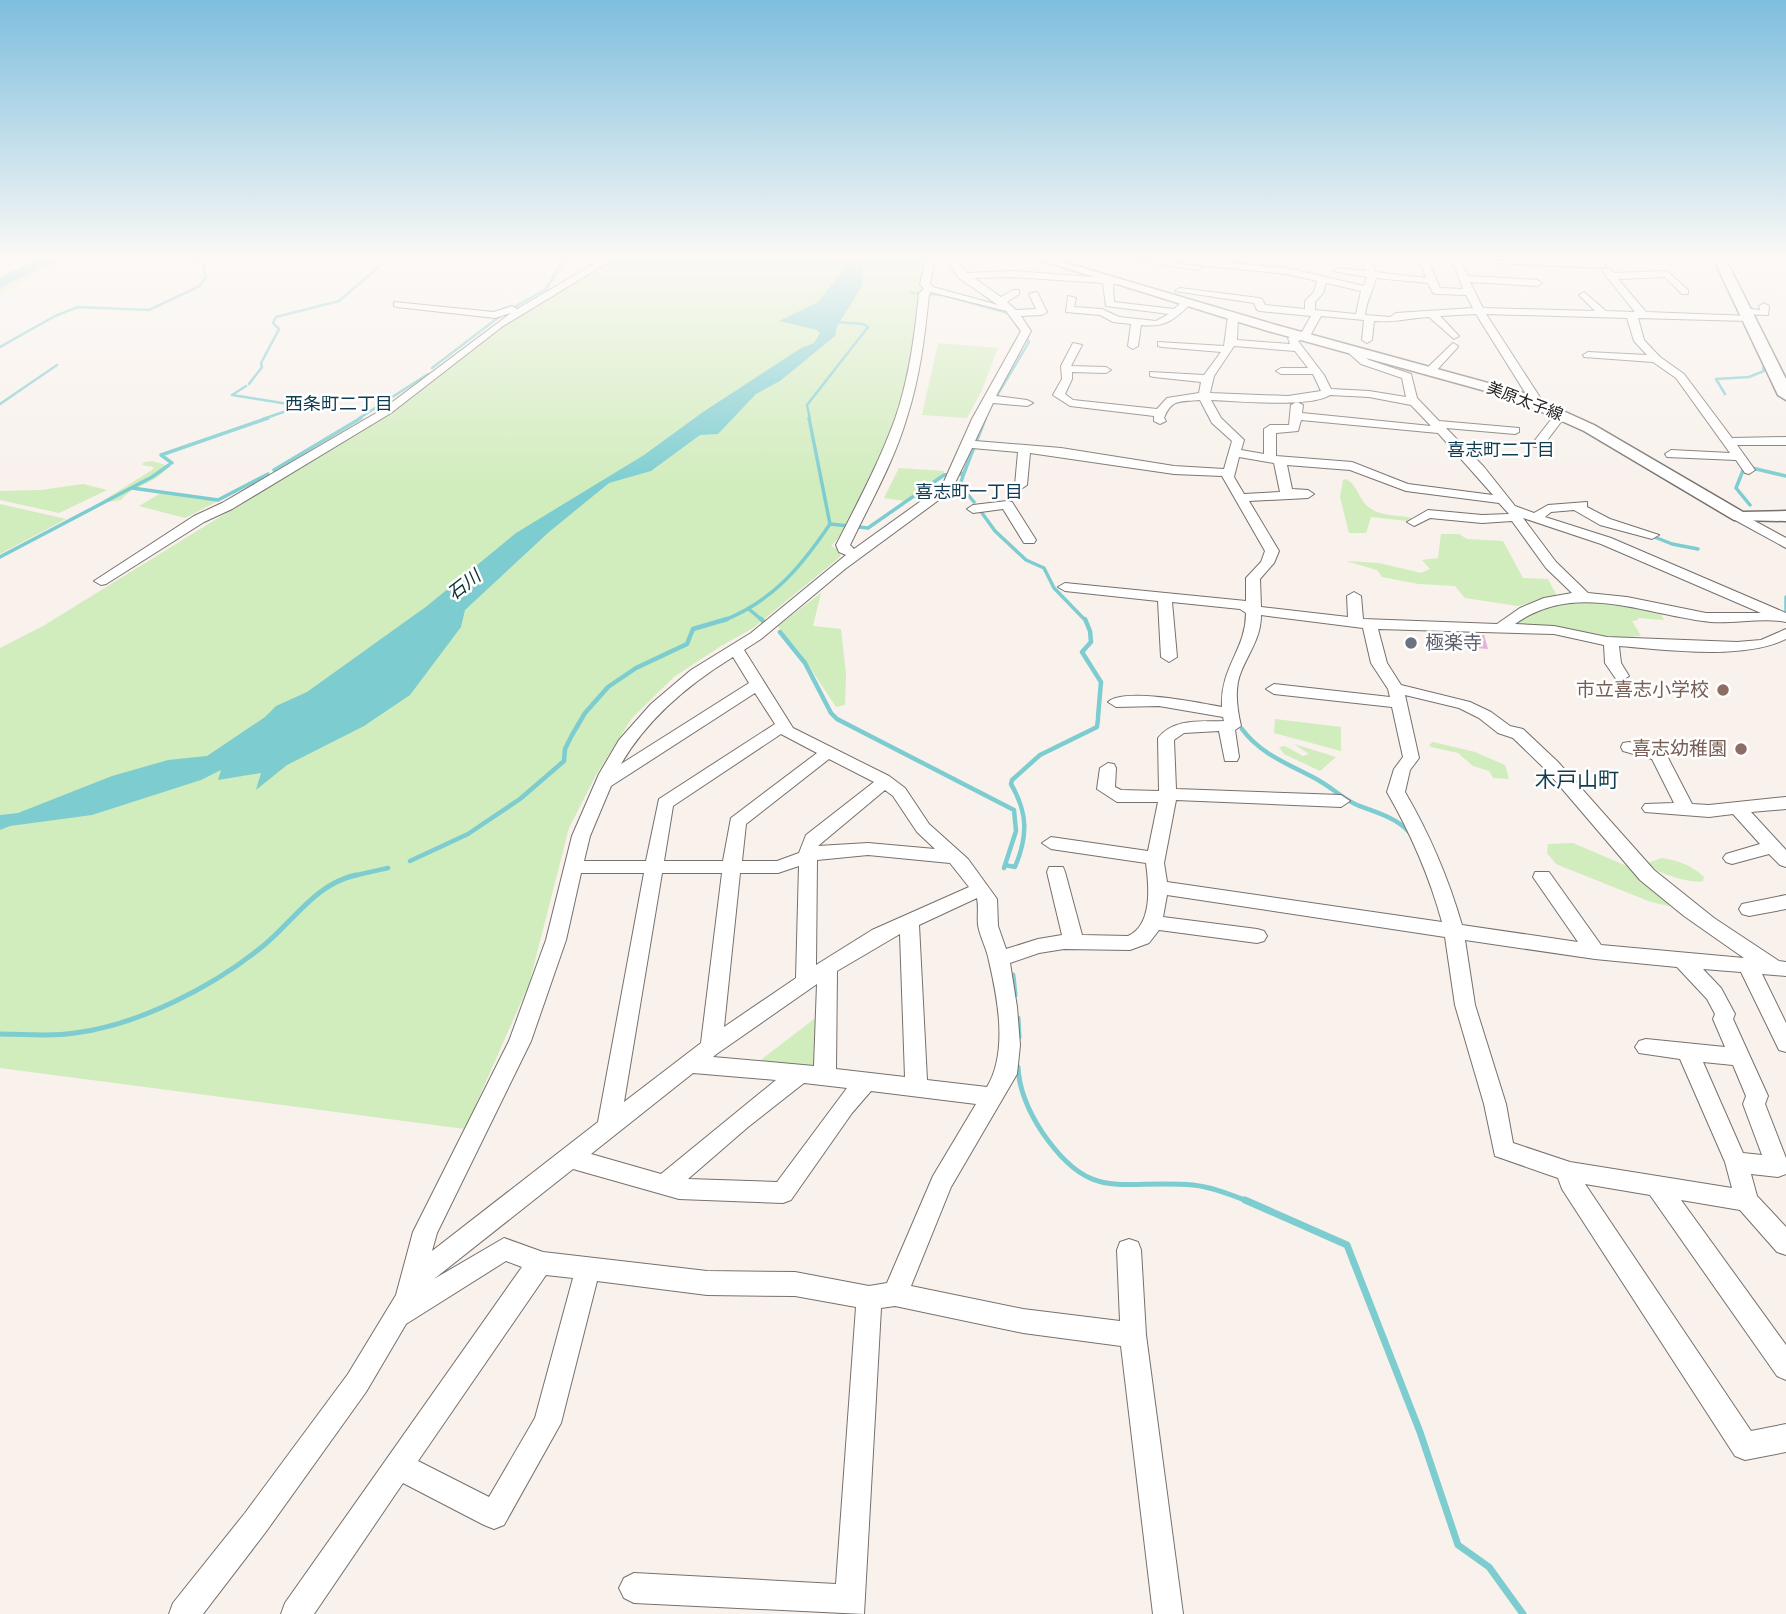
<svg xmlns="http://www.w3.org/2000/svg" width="1786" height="1614" viewBox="0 0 1786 1614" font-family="Karla,'Noto Sans JP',sans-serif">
<rect width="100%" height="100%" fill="#f8f1ec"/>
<!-- green -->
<path fill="#d1ecbd" d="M 37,260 L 61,260 L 0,295 L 0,280 Z
M 613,260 L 927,260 L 921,312 L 898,413 L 886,447 L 842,534 L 831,546 L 840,551 L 840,557 L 753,628 L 721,646 L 674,677 L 632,718 L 596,775 L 569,828 L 529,984 L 465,1129 L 0,1068 L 0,648 L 43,626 L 411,399 L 514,317 Z
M 938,343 L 998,348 L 981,392 L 967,418 L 922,415 Z
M 152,461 L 169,466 C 152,487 135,483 121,500 L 108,502 L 104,500 L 152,470 L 154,467 L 142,465 L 144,462 Z
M 899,468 L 944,471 L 944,473 L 904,501 L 884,498 Z
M 1346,479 C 1357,485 1358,496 1366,505 C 1380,518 1398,514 1412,518 L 1407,521 L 1371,517 L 1366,533 L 1349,533 L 1340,497 L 1343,480 Z
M 83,484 L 107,490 L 59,513 L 0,500 L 0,491 L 41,490 Z
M 161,493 L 218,501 L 185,518 L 139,506 Z
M 0,504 L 66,519 L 0,554 Z
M 1441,534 L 1459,534 L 1467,539 L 1503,541 L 1523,578 L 1548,579 L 1557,596 L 1518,606 L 1465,598 L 1455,586 L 1419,584 L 1382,577 L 1377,570 L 1346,561 L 1379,563 L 1421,573 L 1430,569 L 1422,560 L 1438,558 Z
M 821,593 L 813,626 L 841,629 L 846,675 L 845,705 L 836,707 L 801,654 L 778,626 Z
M 1570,599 L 1657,607 L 1664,620 L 1638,618 L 1638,620 L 1632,621 L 1641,636 L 1613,638 L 1557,628 L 1511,624 L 1514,619 Z
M 1275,719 L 1341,727 L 1341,751 L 1274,733 Z
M 1433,742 L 1475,752 L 1505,765 L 1509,779 L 1493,778 L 1489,771 L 1473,766 L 1458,753 L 1431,747 L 1429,745 Z
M 1294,744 L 1336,757 L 1320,771 L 1284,754 L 1279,747 L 1285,746 L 1303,756 L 1309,754 Z
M 1573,843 L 1650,876 L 1674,900 L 1669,906 L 1651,902 L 1556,864 L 1547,853 L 1548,844 Z
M 1662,858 C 1679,861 1692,865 1704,877 L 1703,881 C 1690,884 1655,873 1647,863 Z
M 818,1016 L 818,1064 L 812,1067 L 758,1062 Z"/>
<!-- water -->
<path fill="#7dcdd0" d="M 851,260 L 864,260 L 861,288 L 837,326 L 835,336 L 780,381 L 756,394 L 718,434 L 700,435 L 651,471 L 609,483 L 549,532 L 465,610 L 461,627 L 410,695 L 364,726 L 287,765 L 256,790 L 261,773 L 218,780 L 221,770 L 201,780 L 92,815 L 10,826 L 0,830 L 0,815 L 18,813 L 112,776 L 168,760 L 207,756 L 265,717 L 276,706 L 307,692 L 427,606 L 516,533 L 644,455 L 703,412 L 801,348 L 814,343 L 820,333 L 817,330 L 779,321 L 818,302 Z"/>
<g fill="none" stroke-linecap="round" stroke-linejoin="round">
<!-- stream-far4 -->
<path stroke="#7dcdd0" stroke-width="2.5" d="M 911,293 L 942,295 L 1008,313 L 1029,342 L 995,399
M 983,294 L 997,307
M 509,310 L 546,289 L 564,260
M 0,347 L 55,316 L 78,307 L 149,310 L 200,286 L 206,277 L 202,263 L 195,260
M 432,368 L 499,317
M 249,384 L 262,367 L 261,363 L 277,333 L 279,329 L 273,323 L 276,317 L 339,301 L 387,260
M 246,386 L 232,395 L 301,406 L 263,419
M 1725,394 L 1716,379 L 1749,377 L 1764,371 L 1763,368
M 0,404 L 57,365
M 358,419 L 428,374
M 810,419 L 807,405 L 868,327 L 863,324 L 836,322"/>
<!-- stream-far3 -->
<path stroke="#7dcdd0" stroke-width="3.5" d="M 172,463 L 161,455 L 268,418
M 1744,468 L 1736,488 L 1750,505
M 1752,468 L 1786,476
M 274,470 L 361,418
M 964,473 L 960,485 L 974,502
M 132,488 L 218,500 L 268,474
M 982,513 L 995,531 L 1026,560 L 1044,568 L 1054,588 L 1086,621
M 830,524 L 868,528 L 944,475 L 964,473 L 985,419
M 1652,536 L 1672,544 L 1698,549
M 0,557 L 152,477 L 169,465
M 1786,597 L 1786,616
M 750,610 L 763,621
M 722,621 C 772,602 801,567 830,524 L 809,418"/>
<!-- stream-far2 -->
<path stroke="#7dcdd0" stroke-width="4.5" d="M 761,619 L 764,622
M 1085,619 L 1090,631 L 1091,642 L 1082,652 L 1101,682 L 1098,717
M 780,632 L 805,663 L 831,713 L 837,719 L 1014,810 L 1016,831 L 1005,865
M 1242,729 C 1261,755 1291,765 1318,780 C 1331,787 1342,798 1355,804 C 1373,812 1394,816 1408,831
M 410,861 L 468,834 L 520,799 L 564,761 L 565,749 L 572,735 L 585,713 L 608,687 L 636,668 L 687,644 L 693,629 L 727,619
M 1004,868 L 1005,865 L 1015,867 C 1028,836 1028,813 1011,784 L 1012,780 L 1040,755 L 1097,727 L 1098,719
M 348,877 L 388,868"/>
<!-- stream-far1 -->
<path stroke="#7dcdd0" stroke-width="5" d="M 1013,975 L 1015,995
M 1018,1018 L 1019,1037
M 0,1034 C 25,1034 51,1037 75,1033 C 139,1025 214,986 263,946 C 294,921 315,884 356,875
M 1018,1067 C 1019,1091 1029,1112 1042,1132 C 1091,1204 1119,1179 1193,1185 C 1212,1187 1232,1195 1250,1202"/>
<!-- stream -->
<path stroke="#7dcdd0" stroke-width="7" d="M 1245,1200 L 1347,1245 L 1420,1432 L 1458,1545 L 1489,1567 L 1523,1614"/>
<!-- river -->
<path fill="#7dcdd0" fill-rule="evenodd" d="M 36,260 L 54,260 L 0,288 L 0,277 Z"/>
</g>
<!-- building -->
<path fill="#e3b1d9" d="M 1460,634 L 1484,635 L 1488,649 L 1463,647 Z"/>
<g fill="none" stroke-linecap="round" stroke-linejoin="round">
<!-- minor casing -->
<g stroke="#77716d" stroke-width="2">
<path id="minor" d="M 601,260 L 612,260 L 503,326 L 391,413 L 232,509 L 204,522 L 106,584 L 101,585 L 94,581 L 194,516 L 222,503 L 383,409 L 511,313 L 495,318 L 397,307 L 394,306 L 394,302 L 494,312 L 512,306 L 517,309 Z
M 926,260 L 935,260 L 930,283 L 933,287 L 998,305 L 959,278 L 946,260 L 955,260 L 967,273 L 1013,271 L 1120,279 L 1120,283 L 1113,284 L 1114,302 L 1174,309 L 1184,300 L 1190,300 L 1192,302 C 1176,319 1165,328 1141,325 L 1138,346 L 1133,349 L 1128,346 L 1131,324 L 1113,322 L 1100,315 L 1066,312 L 1068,296 L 1076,298 L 1074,307 L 1102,309 L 1119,317 L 1156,321 L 1169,314 L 1106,306 L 1103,283 L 1013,277 L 974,278 L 1001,297 L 1013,290 L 1019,290 L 1019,294 L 1007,302 L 1016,310 L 1036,309 L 1029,294 L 1037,292 L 1047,312 L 1042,315 L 1021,316 L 1031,331 L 996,396 L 1027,400 L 1033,403 L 1027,406 L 993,403 L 975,441 L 1061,448 L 1174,466 L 1224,469 L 1232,441 L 1212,423 L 1200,400 C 1181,402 1172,398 1164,418 L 1166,421 L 1160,424 L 1154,421 L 1154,416 L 1070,406 L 1053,395 L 1062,379 L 1061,366 L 1073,343 L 1082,345 L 1071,366 L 1106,367 L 1111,370 L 1106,373 L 1072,372 L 1072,379 L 1065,394 L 1073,400 L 1157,409 L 1167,398 L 1199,393 L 1201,382 L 1154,377 L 1150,376 L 1150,372 L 1204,375 L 1221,352 L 1162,347 L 1158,346 L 1158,342 L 1224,346 L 1228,316 L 1233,313 L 1238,316 L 1237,340 L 1290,344 L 1288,338 L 1302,332 L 1311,316 L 1260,311 L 1257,310 L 1254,303 L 1175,291 L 1180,288 L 1259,298 L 1262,299 L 1265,305 L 1305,309 L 1305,301 L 1314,292 L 1317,281 L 1287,274 L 1200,265 L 1197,264 L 1197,260 L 1287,268 L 1364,286 L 1367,277 L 1333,271 L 1338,268 L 1365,271 L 1362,260 L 1371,260 L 1375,272 L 1426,278 L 1419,260 L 1428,260 L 1440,288 L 1463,289 L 1455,267 L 1449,260 L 1459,260 L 1468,276 L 1537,280 L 1542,283 L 1537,286 L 1470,282 L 1483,308 L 1595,311 L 1579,295 L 1584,292 L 1606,311 L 1635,312 L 1603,272 L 1603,268 L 1609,268 L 1613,273 L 1667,271 L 1688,290 L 1688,294 L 1682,294 L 1665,277 L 1618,279 L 1646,312 L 1751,316 L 1751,320 L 1747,321 L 1638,318 L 1644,340 L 1660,357 L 1684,374 L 1732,438 L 1786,437 L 1786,445 L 1737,445 L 1755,470 L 1749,474 L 1745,473 L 1736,460 L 1667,457 L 1665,454 L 1671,450 L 1730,453 L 1676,378 L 1653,362 L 1584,357 L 1583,355 L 1588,352 L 1647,355 L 1634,341 L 1627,318 L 1486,314 L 1543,402 L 1537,405 L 1531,402 L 1476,314 L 1440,316 L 1459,336 L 1454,339 L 1429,317 C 1409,318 1393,323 1374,321 L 1372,340 L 1367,343 L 1362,340 L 1364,320 L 1321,316 L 1310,336 L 1298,341 L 1324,375 L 1331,389 L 1369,391 L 1406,397 L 1402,378 L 1361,364 L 1343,348 L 1348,345 L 1369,360 L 1411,374 L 1417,398 L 1439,421 L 1519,428 L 1519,432 L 1515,434 L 1446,428 L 1484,467 L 1515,506 L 1534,513 L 1548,505 L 1587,502 L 1587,507 L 1610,519 L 1659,535 L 1652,539 L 1600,525 L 1574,510 L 1551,512 L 1545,517 L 1611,538 L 1786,613 L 1786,622 C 1763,617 1735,624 1711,622 C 1645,615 1576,580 1515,624 L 1554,626 L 1607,637 L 1737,642 L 1761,640 L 1786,629 L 1786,639 C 1743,660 1667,650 1619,646 L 1621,663 L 1629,676 L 1621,681 L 1616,679 L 1605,663 L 1604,645 L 1554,634 L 1378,629 L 1387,663 L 1401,685 L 1470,702 L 1491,712 L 1510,726 L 1523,729 L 1558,762 L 1654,870 L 1714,918 L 1779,961 L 1786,962 L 1786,976 L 1762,974 L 1786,1023 L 1786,1052 L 1779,1050 L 1741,972 L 1703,969 L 1721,988 L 1735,1014 L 1733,1019 L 1768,1096 L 1765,1104 L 1786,1158 L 1786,1174 L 1778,1177 L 1751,1174 L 1757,1196 L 1786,1227 L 1786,1255 L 1777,1252 L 1740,1210 L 1681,1200 L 1786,1345 L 1786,1380 L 1777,1376 L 1650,1195 L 1585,1184 L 1751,1431 L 1786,1424 L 1786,1452 L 1745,1460 L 1735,1456 L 1562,1189 L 1558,1178 L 1495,1156 L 1484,1104 L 1455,1005 L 1445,937 L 1167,895 L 1163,917 L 1257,929 L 1264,931 L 1267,936 L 1264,941 L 1257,943 L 1159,930 L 1149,943 L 1130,950 L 1064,949 L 1039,953 L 1010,963 L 1017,1007 L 1020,1045 L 1017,1074 L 951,1187 L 911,1286 L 1023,1309 L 1120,1321 L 1117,1250 L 1120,1242 L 1129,1239 L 1138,1242 L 1141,1250 L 1146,1335 L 1183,1614 L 1153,1614 L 1121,1346 L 1023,1333 L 895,1306 L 881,1308 L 864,1614 L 634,1603 L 624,1598 L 619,1588 L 624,1578 L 634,1573 L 836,1584 L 856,1307 L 795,1296 L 707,1295 L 597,1281 L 561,1423 L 504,1525 L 494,1529 L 484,1525 L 403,1483 L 314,1614 L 281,1614 L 285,1603 L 522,1267 L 506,1261 L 406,1324 L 366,1392 L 265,1533 L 203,1614 L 169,1614 L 173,1603 L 245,1513 L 348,1374 L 396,1295 L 413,1232 L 509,1041 L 546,940 L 572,836 L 599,774 L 619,740 L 651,704 L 691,670 L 751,633 L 846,555 L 839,552 L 836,545 C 857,504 879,463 895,419 C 909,379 915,335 919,293 L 924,289 L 920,284 ZM 1376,278 L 1428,283 L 1433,293 L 1436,294 L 1466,295 L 1473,308 L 1396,313 L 1390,317 L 1365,315 C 1367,299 1373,291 1376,278 ZM 1326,283 L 1361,291 L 1356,314 L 1315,310 L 1315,302 L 1323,293 ZM 931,292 L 1006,311 L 1021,331 L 972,419 L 942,486 L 854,549 L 850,545 C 870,503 894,462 907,417 C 920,377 925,335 929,294 ZM 1234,346 L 1295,351 L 1308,368 L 1281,368 L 1276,371 L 1281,374 L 1313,374 L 1321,391 L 1288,396 L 1210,393 L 1214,376 ZM 1330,395 L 1369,397 L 1411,405 L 1431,426 L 1302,413 L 1303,405 L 1297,402 L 1291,405 L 1289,425 L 1270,425 L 1264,429 L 1264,454 L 1241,450 L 1244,440 L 1221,418 L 1211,400 C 1236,401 1311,408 1330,395 ZM 1301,420 L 1438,433 L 1493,495 L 1408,484 L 1352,462 L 1276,456 L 1276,433 L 1298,431 ZM 972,448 L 1018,452 L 1015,485 L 1021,489 L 1027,485 L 1030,453 L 1174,474 L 1222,476 L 1265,551 L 1261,562 L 1246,578 L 1246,601 L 1065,583 L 1058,587 L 1065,591 L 1158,601 L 1161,657 L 1169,662 L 1177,657 L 1172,602 L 1240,609 L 1246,613 C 1246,650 1220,667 1222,707 C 1200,703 1123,687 1108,702 L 1116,707 L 1159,706 L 1223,717 L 1224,721 C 1200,722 1174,718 1158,738 L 1159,791 L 1121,790 L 1115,787 L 1116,768 L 1114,764 L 1108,763 L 1100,768 L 1097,789 L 1117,802 L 1158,802 L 1148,851 L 1051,837 L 1042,843 L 1051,849 L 1146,863 C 1149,885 1153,925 1128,936 L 1082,935 L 1065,872 L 1063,867 L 1049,867 L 1047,872 L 1062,935 L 1038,939 L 1006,949 L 998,926 L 997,899 L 968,859 L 929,824 L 905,788 L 889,776 L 793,728 L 744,650 L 761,639 L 845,569 L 951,491 ZM 1239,457 L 1274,463 L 1280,492 L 1244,494 L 1234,477 ZM 1287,465 L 1350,470 L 1406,491 L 1499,503 L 1509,514 L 1482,515 L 1428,510 L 1407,522 L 1414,526 L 1430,518 L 1482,523 L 1512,521 L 1546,568 L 1572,593 L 1544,598 L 1520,608 L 1497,624 L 1363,619 L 1361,596 L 1354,592 L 1347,596 L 1348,617 L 1261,607 L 1260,579 L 1274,563 L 1279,551 L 1249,501 L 1308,498 L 1314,494 L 1308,490 L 1292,489 ZM 1523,518 L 1601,544 L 1761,613 L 1706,613 L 1627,597 L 1588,593 L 1556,562 ZM 1261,615 L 1363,628 L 1371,663 L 1388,689 L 1390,697 L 1274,684 L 1266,689 L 1274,694 L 1392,707 L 1403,757 L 1394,769 L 1387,792 C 1411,834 1429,875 1442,922 L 1167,882 L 1164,863 L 1176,800 L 1341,807 L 1350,801 L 1341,795 L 1176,789 L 1174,740 L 1184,733 L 1219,731 L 1225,761 L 1237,761 L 1239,757 L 1235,730 L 1241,726 C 1237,709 1234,688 1241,672 C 1249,652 1261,638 1261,615 ZM 733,657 L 749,683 L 621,764 C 648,718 689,684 733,657 ZM 755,693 L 775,724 L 659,799 L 646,861 L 584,861 L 590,836 L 611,786 ZM 1405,695 L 1459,708 L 1479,718 L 1498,733 L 1513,738 L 1546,770 L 1640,880 L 1684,916 L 1744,958 L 1601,945 L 1549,872 L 1535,872 L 1533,877 L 1578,942 L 1462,925 C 1448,877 1430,835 1405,792 L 1410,770 L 1419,758 ZM 781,734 L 817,753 L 731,818 L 723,861 L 664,861 L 673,806 ZM 829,759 L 874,782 L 806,835 L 799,853 L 777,861 L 742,861 L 746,824 ZM 885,790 L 893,796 L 917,832 L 935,849 L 868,843 L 818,846 ZM 868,855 L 950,863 L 969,887 L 872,930 L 816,965 L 817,860 ZM 799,866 L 796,978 L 724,1027 L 740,873 L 778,873 ZM 581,873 L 644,873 L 598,1122 L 432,1251 L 437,1233 L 531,1041 L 566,940 ZM 662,873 L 722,873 L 701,1043 L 624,1102 ZM 977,898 C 979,907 977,916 978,925 C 980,937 987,949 989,961 C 998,1000 1008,1052 987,1087 L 927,1080 L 919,925 ZM 900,934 L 905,1077 L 836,1069 L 837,971 ZM 1465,940 L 1595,959 L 1677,967 L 1707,999 L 1715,1014 L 1713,1019 L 1725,1047 L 1646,1039 L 1639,1041 L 1635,1047 L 1639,1053 L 1680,1059 L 1725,1162 L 1732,1188 L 1570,1162 L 1513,1143 L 1506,1104 L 1475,1005 ZM 817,984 L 814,1066 L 713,1057 L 718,1053 ZM 1703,1062 L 1733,1065 L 1746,1096 L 1743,1104 L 1762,1155 L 1743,1153 ZM 693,1073 L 776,1080 L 661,1174 L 591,1154 ZM 804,1083 L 847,1088 L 777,1182 L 688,1179 L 748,1127 ZM 871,1091 L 976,1104 L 933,1176 L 887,1283 L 869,1286 L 795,1272 L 707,1271 L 543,1252 L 504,1238 L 434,1279 L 573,1169 L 679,1199 L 783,1203 L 791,1200 L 852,1113 ZM 546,1275 L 573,1278 L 535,1418 L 489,1497 L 418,1461 Z
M 1134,260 L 1160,260 L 1202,267 L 1197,270 Z
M 1491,260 L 1601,262 L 1606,265 L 1601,268 L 1496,263 Z
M 1764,303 L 1769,306 L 1768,315 L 1743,314 L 1738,311 L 1743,308 L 1760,310 L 1759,306 Z
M 1453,343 L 1458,346 L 1457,348 L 1435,372 L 1427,372 L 1427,368 Z
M 1569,415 L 1575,418 L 1573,420 L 1561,422 L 1542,447 L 1534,447 L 1532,444 L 1553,417 Z
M 1007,501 L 1012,502 L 1036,540 L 1034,543 L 1024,543 L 1003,509 L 973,513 L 967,509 L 973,505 Z
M 1740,513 L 1786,538 L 1786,548 L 1735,520 L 1735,514 Z
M 1629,742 L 1665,752 L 1692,804 L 1709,805 L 1786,797 L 1786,809 L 1751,812 L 1786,850 L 1786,867 L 1780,865 L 1769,854 L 1732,864 L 1726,862 L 1723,858 L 1726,854 L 1760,844 L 1733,814 L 1709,817 L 1645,812 L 1642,808 L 1645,804 L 1674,803 L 1652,759 L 1623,751 L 1621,747 L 1623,743 Z
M 1786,895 L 1786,909 L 1749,916 L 1742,914 L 1739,909 L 1742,904 Z"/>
</g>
<!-- major casing -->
<g stroke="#77716d" stroke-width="3">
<path id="major" d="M 1040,260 L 1056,260 L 1276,325 L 1521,392 L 1594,425 L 1743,512 L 1786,511 L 1786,521 L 1734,520 L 1584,431 L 1511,398 L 1268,331 Z"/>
</g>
<!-- highway casing -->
<g stroke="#77716d" stroke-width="3">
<path id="highway" d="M 1714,260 L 1726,260 L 1786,379 L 1786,400 L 1778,395 Z"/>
</g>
<!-- minor -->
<use href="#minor" fill="#fff" fill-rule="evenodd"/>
<!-- major -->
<use href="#major" fill="#fff" fill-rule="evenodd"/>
<!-- highway -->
<use href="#highway" fill="#fff" fill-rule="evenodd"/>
</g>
<!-- sky -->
<linearGradient id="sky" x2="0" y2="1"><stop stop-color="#7dbede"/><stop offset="0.53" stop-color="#fcf9f6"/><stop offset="1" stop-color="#fcf9f6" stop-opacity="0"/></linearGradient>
<rect width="1786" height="486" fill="url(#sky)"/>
<!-- markers -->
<circle fill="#6b7280" stroke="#fff" stroke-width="2.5" cx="1411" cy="643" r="7"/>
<g fill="#8d6e63" stroke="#fff" stroke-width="2.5">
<circle cx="1723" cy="690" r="7"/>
<circle cx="1741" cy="749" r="7"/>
</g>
<g text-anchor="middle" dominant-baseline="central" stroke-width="5" stroke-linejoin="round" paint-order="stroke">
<!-- far-street labels -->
<g font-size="16" fill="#242120" stroke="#fff">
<text transform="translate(1525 401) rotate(21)">美原太子線</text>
</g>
<!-- far-neighbourhood labels -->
<g font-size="18" fill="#0f3c51" stroke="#fff">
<text x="339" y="404">西条町二丁目</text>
<text x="1501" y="450">喜志町二丁目</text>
<text x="969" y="492">喜志町一丁目</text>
</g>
<!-- far-water labels -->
<g font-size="18" font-style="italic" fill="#062f31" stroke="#fff">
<text transform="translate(464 585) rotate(-38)">石川</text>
</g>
<!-- worship labels -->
<g font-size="19" fill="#5b616d" stroke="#fff" text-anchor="start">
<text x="1425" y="643">極楽寺</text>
</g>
<!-- education labels -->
<g font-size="19" fill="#785e54" stroke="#fff" text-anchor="end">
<text x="1709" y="690">市立喜志小学校</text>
<text x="1727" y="749">喜志幼稚園</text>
</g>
<!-- neighbourhood labels -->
<g font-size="21" fill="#0f3c51" stroke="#fff">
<text x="1577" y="780">木戸山町</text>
</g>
</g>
</svg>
